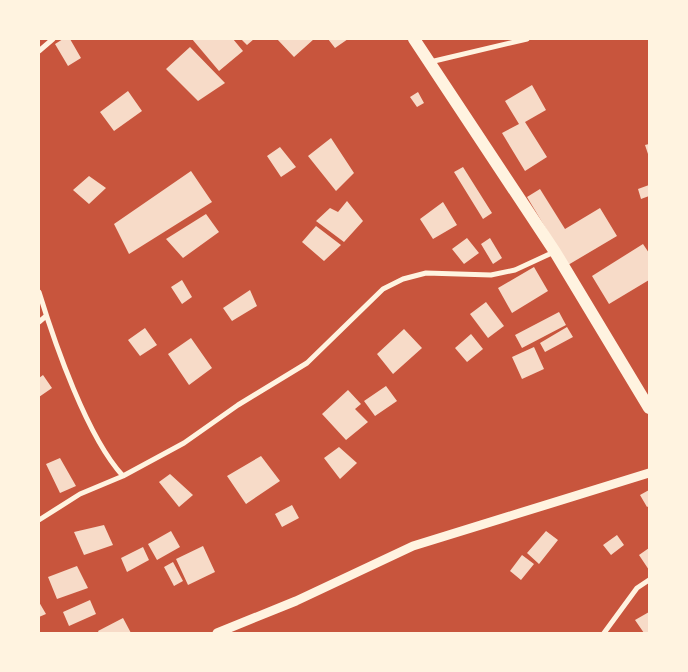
<svg xmlns="http://www.w3.org/2000/svg" width="688" height="672" viewBox="0 0 688 672" font-family="'Asap Condensed',sans-serif">
<rect width="100%" height="100%" fill="#c8553d"/>
<!-- building -->
<path fill="#f7dbc8" d="M 63,39 L 70,39 L 81,58 L 68,66 L 55,44 Z
M 192,39 L 233,39 L 243,51 L 219,71 Z
M 241,39 L 254,39 L 247,45 Z
M 277,39 L 314,39 L 294,57 Z
M 328,39 L 348,39 L 335,48 Z
M 190,47 L 225,83 L 198,101 L 166,69 Z
M 532,85 L 546,110 L 525,122 L 547,157 L 525,171 L 502,133 L 519,124 L 505,101 Z
M 128,91 L 142,111 L 114,131 L 100,112 Z
M 418,92 L 424,103 L 417,107 L 410,97 Z
M 331,138 L 354,173 L 336,191 L 308,156 Z
M 649,144 L 649,157 L 645,145 Z
M 280,147 L 296,167 L 281,177 L 267,156 Z
M 463,167 L 492,213 L 483,219 L 454,172 Z
M 191,171 L 212,202 L 129,254 L 114,224 Z
M 89,176 L 106,188 L 89,204 L 73,190 Z
M 649,185 L 649,196 L 641,199 L 638,189 Z
M 540,189 L 565,229 L 600,208 L 617,236 L 568,265 L 527,197 Z
M 347,201 L 363,221 L 344,242 L 316,221 L 330,208 L 338,212 Z
M 443,202 L 457,225 L 433,239 L 420,219 Z
M 206,214 L 219,232 L 183,258 L 166,239 Z
M 316,226 L 341,245 L 324,261 L 302,242 Z
M 467,238 L 479,253 L 464,264 L 452,249 Z
M 490,238 L 502,258 L 493,264 L 481,244 Z
M 643,244 L 649,253 L 649,280 L 609,304 L 592,276 Z
M 534,267 L 548,291 L 512,313 L 498,288 Z
M 182,280 L 192,297 L 182,304 L 171,287 Z
M 250,290 L 257,306 L 232,321 L 223,308 Z
M 486,302 L 504,326 L 488,338 L 470,314 Z
M 559,312 L 566,325 L 522,348 L 515,335 Z
M 567,327 L 573,337 L 545,352 L 540,343 Z
M 145,328 L 157,345 L 140,356 L 128,340 Z
M 404,329 L 422,348 L 393,374 L 377,354 Z
M 471,334 L 483,349 L 467,362 L 455,348 Z
M 191,338 L 212,368 L 189,385 L 168,354 Z
M 534,347 L 544,369 L 522,379 L 512,357 Z
M 43,375 L 52,388 L 39,397 L 39,378 Z
M 386,386 L 397,401 L 375,416 L 364,401 Z
M 348,390 L 361,404 L 355,409 L 368,422 L 346,440 L 322,414 Z
M 339,447 L 357,463 L 340,479 L 324,458 Z
M 261,456 L 280,481 L 246,504 L 227,476 Z
M 60,458 L 76,486 L 60,493 L 46,464 Z
M 170,474 L 193,495 L 179,507 L 159,482 Z
M 649,490 L 649,506 L 647,507 L 640,495 Z
M 292,505 L 299,518 L 282,527 L 275,514 Z
M 104,525 L 113,545 L 84,555 L 74,532 Z
M 171,531 L 180,547 L 157,560 L 148,544 Z
M 546,531 L 558,540 L 539,564 L 527,553 Z
M 617,535 L 624,545 L 611,555 L 603,545 Z
M 203,546 L 215,572 L 188,585 L 176,559 Z
M 143,547 L 149,560 L 127,572 L 121,558 Z
M 649,548 L 649,570 L 639,555 Z
M 522,555 L 534,564 L 521,580 L 510,571 Z
M 173,562 L 183,581 L 174,586 L 164,567 Z
M 77,566 L 88,588 L 57,599 L 48,577 Z
M 90,600 L 96,614 L 69,626 L 63,612 Z
M 39,602 L 46,614 L 39,617 Z
M 649,612 L 649,633 L 644,633 L 635,620 Z
M 123,618 L 131,633 L 99,633 L 98,631 Z"/>
<g fill="none" stroke-linecap="round" stroke-linejoin="round">
<!-- minor -->
<path stroke="#fff3e0" stroke-width="5" d="M 39,51 L 53,39
M 430,62 L 527,39
M 39,292 C 55,344 87,437 123,476
M 39,322 L 46,316
M 39,520 L 80,494 L 123,476 L 184,443 L 238,405 L 307,363 L 383,289 L 403,279 L 426,273 L 491,275 L 515,270 L 554,252
M 604,633 L 637,588 L 649,580"/>
<!-- tertiary -->
<path stroke="#fff3e0" stroke-width="9" d="M 217,633 L 296,601 L 413,546 L 649,473"/>
<!-- primary -->
<path stroke="#fff3e0" stroke-width="12" d="M 414,39 L 555,252 L 649,408"/>
</g>
<!-- border -->
<rect width="688" height="672" fill="none" stroke="#fff3e0" stroke-width="80"/>
</svg>
